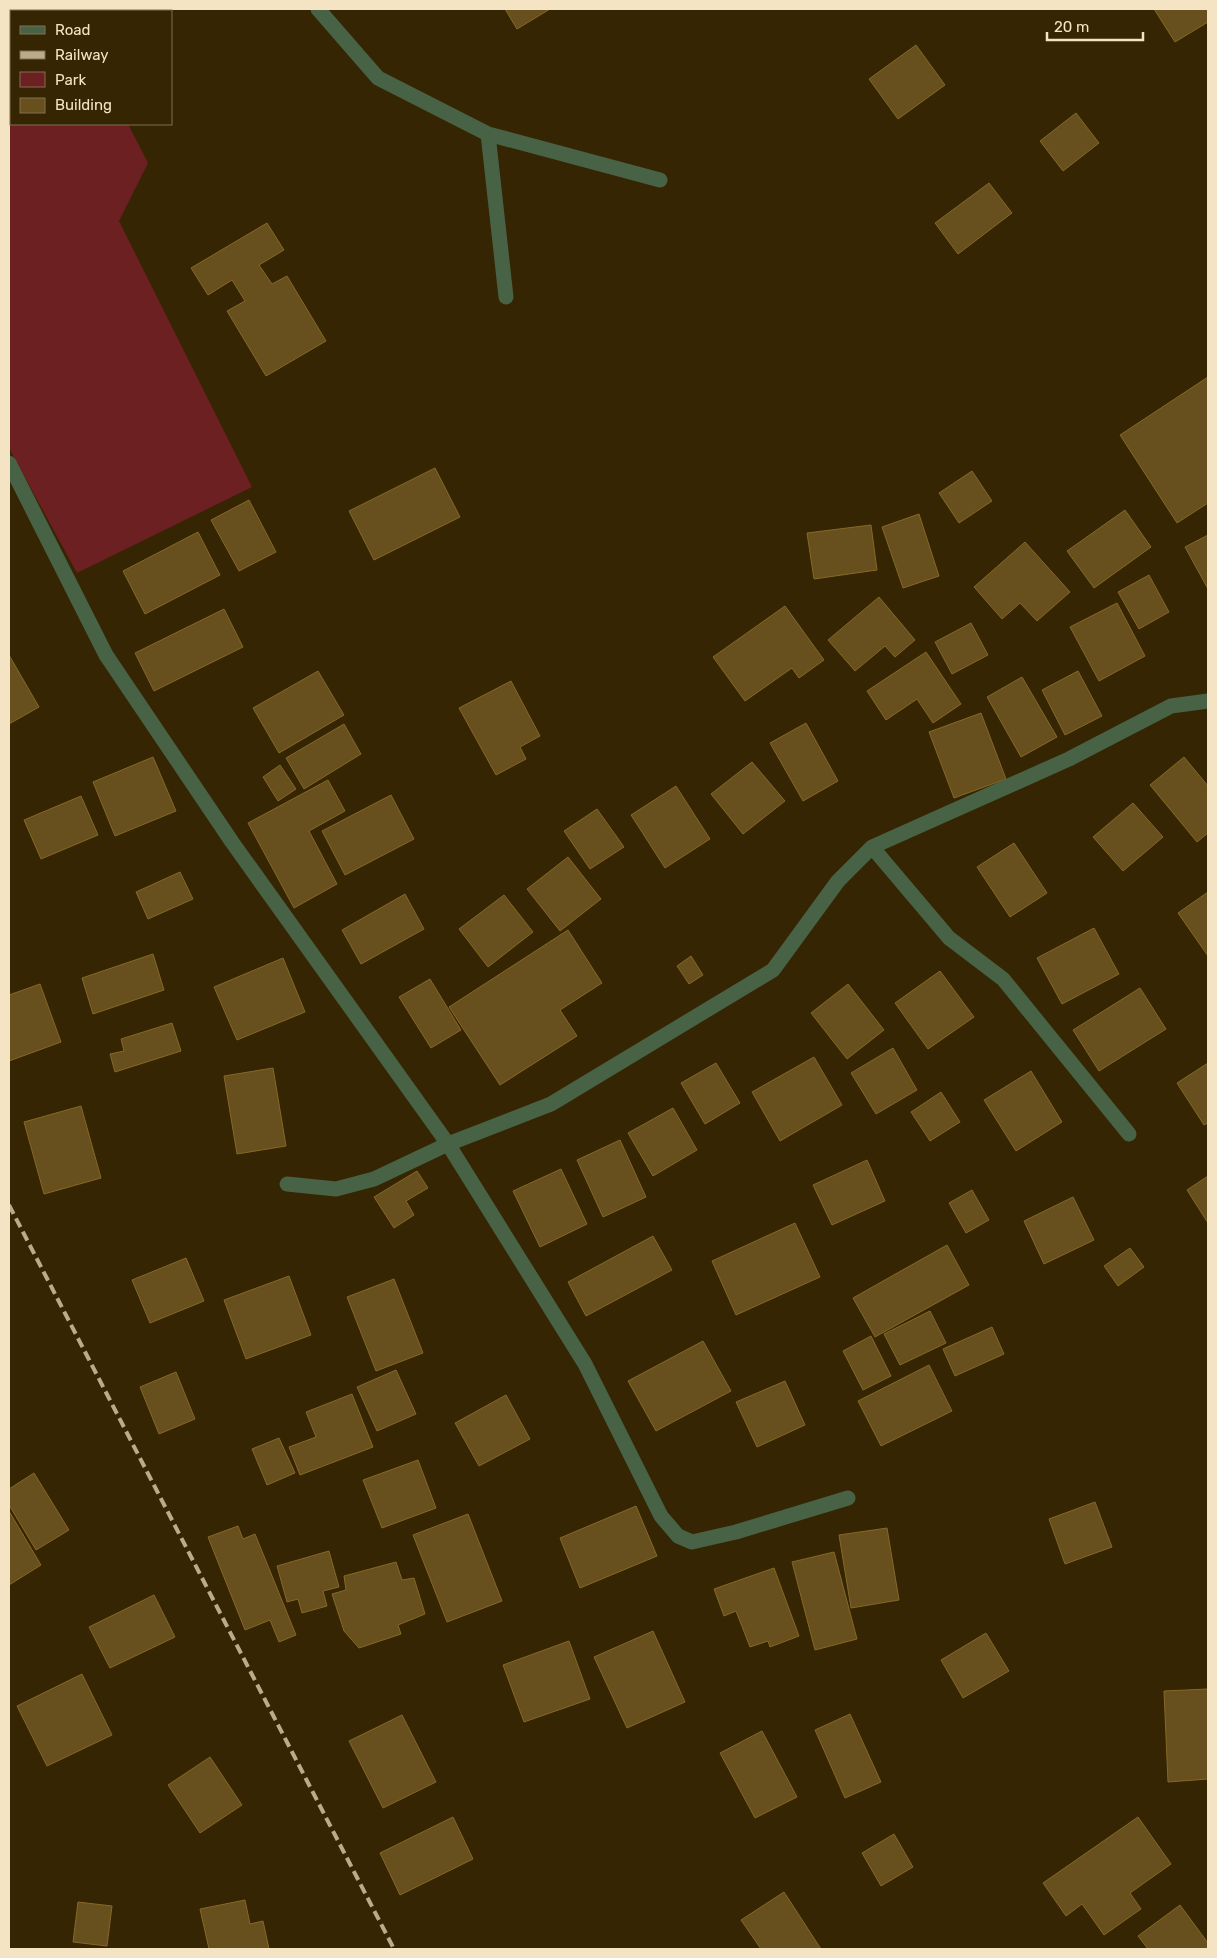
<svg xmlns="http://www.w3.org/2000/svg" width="1217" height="1958" viewBox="0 0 1217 1958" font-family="Rubik,sans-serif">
<rect width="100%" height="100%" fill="#352502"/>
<!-- green -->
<path fill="#6c2022" d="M 16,9 L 68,9 L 69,11 L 11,11 L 11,124 L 128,124 L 148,163 L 119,221 L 252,487 L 77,573 L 9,448 L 9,11 Z"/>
<!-- building -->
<path fill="#67501d" stroke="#876826" d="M 505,9 L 550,9 L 517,29 Z
M 1154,9 L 1208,9 L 1208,22 L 1175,42 Z
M 916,45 L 945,85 L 898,119 L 869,79 Z
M 1076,113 L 1099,143 L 1063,171 L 1040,141 Z
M 989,183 L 1012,213 L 958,254 L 935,223 Z
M 267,223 L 284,250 L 259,265 L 272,284 L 287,276 L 326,341 L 266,376 L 227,311 L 245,301 L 232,280 L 208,295 L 191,268 Z
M 1208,377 L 1208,503 L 1177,523 L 1120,435 Z
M 435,468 L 460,517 L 374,560 L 349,511 Z
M 972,471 L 992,501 L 959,523 L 939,493 Z
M 249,500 L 276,552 L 239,571 L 211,520 Z
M 1125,510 L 1151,547 L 1094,588 L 1067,551 Z
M 919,514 L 939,576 L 903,588 L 882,527 Z
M 871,525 L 877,570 L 814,579 L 807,533 Z
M 198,532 L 220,575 L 145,614 L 123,571 Z
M 1208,535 L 1208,589 L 1185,547 Z
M 1025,542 L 1070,592 L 1037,621 L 1020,603 L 1002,619 L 974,587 Z
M 1149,575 L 1169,612 L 1139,629 L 1118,592 Z
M 879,597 L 915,640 L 895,657 L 885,646 L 855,671 L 828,640 Z
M 1117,603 L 1145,656 L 1099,681 L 1070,627 Z
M 785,606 L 824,660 L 799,678 L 792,668 L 745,701 L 713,657 Z
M 224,609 L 243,647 L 154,691 L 135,653 Z
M 971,623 L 988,655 L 952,674 L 935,642 Z
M 926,652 L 961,704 L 933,723 L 917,699 L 886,720 L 867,691 Z
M 9,655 L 39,707 L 9,724 Z
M 318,671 L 344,715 L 279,753 L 253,708 Z
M 1078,671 L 1102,716 L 1065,735 L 1042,690 Z
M 1022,677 L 1057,737 L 1021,757 L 987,697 Z
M 511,681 L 540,736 L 520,747 L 526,759 L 496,775 L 459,708 Z
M 981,713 L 1006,779 L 954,798 L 929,732 Z
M 806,723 L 838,781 L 803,801 L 770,743 Z
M 344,724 L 361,754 L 304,789 L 286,758 Z
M 153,757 L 176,811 L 115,836 L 93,782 Z
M 1184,757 L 1208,786 L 1208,833 L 1197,842 L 1150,785 Z
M 752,762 L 785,801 L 743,834 L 711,794 Z
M 280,765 L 296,789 L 278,801 L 263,777 Z
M 328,780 L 345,811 L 309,831 L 337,884 L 294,908 L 248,823 Z
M 676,786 L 710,839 L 665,868 L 631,815 Z
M 391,795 L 414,839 L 345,875 L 322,831 Z
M 81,796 L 98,835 L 41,859 L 24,820 Z
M 1133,803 L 1163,837 L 1123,871 L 1093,837 Z
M 597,809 L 624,847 L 590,869 L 564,831 Z
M 1014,843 L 1047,893 L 1010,917 L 977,867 Z
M 568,857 L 601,899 L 560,931 L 527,889 Z
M 180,872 L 193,899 L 148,919 L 136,892 Z
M 1208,892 L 1208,956 L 1178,913 Z
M 405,894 L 424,929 L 361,964 L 342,930 Z
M 504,895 L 533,932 L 488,967 L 459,929 Z
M 1094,928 L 1119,974 L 1062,1004 L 1037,958 Z
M 568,930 L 602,983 L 560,1010 L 577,1036 L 500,1085 L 449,1007 Z
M 153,954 L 164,990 L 93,1014 L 82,978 Z
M 691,956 L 703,975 L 689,984 L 677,966 Z
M 283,958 L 305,1012 L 237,1040 L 214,987 Z
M 940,971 L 974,1017 L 928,1049 L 895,1003 Z
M 430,979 L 461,1030 L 431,1048 L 399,997 Z
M 40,984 L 61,1042 L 9,1061 L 9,995 Z
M 848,984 L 884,1030 L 847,1059 L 811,1013 Z
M 1140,988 L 1166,1029 L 1099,1071 L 1073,1030 Z
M 172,1023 L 181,1051 L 115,1072 L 110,1054 L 124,1051 L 121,1039 Z
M 893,1048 L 917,1090 L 876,1114 L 851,1073 Z
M 814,1057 L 842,1105 L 780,1141 L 752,1092 Z
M 716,1063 L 740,1103 L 705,1124 L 681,1083 Z
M 1208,1063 L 1208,1123 L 1204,1125 L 1177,1083 Z
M 273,1068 L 286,1146 L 237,1154 L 224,1076 Z
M 1031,1071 L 1062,1122 L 1016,1151 L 984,1100 Z
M 941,1092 L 960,1122 L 930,1141 L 911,1112 Z
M 81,1106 L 101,1178 L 44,1194 L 24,1122 Z
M 673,1108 L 697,1150 L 653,1176 L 628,1133 Z
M 620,1140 L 646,1197 L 603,1217 L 577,1160 Z
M 867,1160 L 885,1201 L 832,1225 L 813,1185 Z
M 561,1169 L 587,1224 L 540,1247 L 513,1191 Z
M 417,1171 L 428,1188 L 406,1201 L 414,1215 L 394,1228 L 374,1197 Z
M 1208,1176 L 1208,1223 L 1187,1190 Z
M 972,1190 L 989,1220 L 966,1233 L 949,1203 Z
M 1073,1197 L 1094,1240 L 1044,1264 L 1024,1221 Z
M 795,1223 L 820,1277 L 736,1315 L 712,1261 Z
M 653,1236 L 672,1270 L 586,1316 L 568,1282 Z
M 947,1245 L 969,1285 L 875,1337 L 853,1298 Z
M 1130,1248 L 1144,1267 L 1118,1286 L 1104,1266 Z
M 186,1258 L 204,1301 L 150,1323 L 132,1280 Z
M 289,1276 L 311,1335 L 246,1359 L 224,1300 Z
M 394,1279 L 423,1353 L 376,1371 L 347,1297 Z
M 930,1311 L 946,1343 L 900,1365 L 884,1334 Z
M 992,1327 L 1004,1354 L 955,1376 L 943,1349 Z
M 871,1336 L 891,1376 L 863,1390 L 843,1351 Z
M 703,1341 L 731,1391 L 656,1431 L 628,1381 Z
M 929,1365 L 952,1411 L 881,1446 L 858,1401 Z
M 396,1370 L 416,1414 L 377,1431 L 357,1387 Z
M 176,1372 L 195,1419 L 159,1434 L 140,1387 Z
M 785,1381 L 805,1425 L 757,1447 L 736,1402 Z
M 352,1394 L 373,1447 L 300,1475 L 289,1447 L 316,1437 L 306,1412 Z
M 506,1395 L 530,1439 L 479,1466 L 455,1423 Z
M 279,1438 L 295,1473 L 267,1485 L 252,1449 Z
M 418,1460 L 436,1508 L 382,1528 L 363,1480 Z
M 34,1473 L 69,1530 L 36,1550 L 9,1505 L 9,1489 Z
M 1095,1502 L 1112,1547 L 1065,1564 L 1049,1519 Z
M 636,1506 L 657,1556 L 580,1588 L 560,1538 Z
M 9,1511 L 41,1565 L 9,1585 Z
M 468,1514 L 502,1601 L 447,1622 L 413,1535 Z
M 238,1526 L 243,1539 L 255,1534 L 296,1635 L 279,1642 L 270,1620 L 245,1630 L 208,1537 Z
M 887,1528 L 899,1600 L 851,1608 L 839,1535 Z
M 329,1551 L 339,1587 L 323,1591 L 327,1606 L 302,1613 L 298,1599 L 287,1602 L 277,1566 Z
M 834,1552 L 857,1639 L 815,1650 L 792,1562 Z
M 396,1562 L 402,1580 L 414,1578 L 425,1614 L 398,1625 L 401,1634 L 359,1648 L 344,1631 L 332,1594 L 346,1590 L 344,1576 Z
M 774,1568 L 799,1636 L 770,1647 L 768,1641 L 750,1647 L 736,1611 L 724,1616 L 714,1589 Z
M 154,1595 L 175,1637 L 110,1668 L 89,1627 Z
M 653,1631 L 685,1702 L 627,1728 L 594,1657 Z
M 986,1633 L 1009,1671 L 963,1698 L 941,1660 Z
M 569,1641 L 590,1699 L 524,1722 L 503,1665 Z
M 82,1674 L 112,1735 L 47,1766 L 17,1706 Z
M 1208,1689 L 1208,1779 L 1168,1782 L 1164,1691 Z
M 850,1714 L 881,1782 L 845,1798 L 815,1730 Z
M 402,1715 L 436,1782 L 383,1808 L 349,1741 Z
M 762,1731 L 797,1797 L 755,1818 L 720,1753 Z
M 210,1757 L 242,1805 L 200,1833 L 168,1785 Z
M 453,1817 L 473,1859 L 400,1895 L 380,1853 Z
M 1138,1817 L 1171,1864 L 1130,1893 L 1141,1909 L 1104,1935 L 1082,1904 L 1066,1916 L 1043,1883 Z
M 894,1834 L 913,1867 L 881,1886 L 862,1853 Z
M 784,1892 L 821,1949 L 761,1949 L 741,1920 Z
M 245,1900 L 250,1924 L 263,1921 L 269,1949 L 209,1949 L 200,1909 Z
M 78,1902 L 112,1906 L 107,1946 L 73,1942 Z
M 1180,1905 L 1208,1943 L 1208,1949 L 1148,1949 L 1138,1936 Z"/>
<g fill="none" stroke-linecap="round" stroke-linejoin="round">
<!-- lane -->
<path stroke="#486246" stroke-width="15" d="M 318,9 L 378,78 L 488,134 L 506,297
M 488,134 L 660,180"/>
<!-- street -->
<path stroke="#486246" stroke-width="15" d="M 9,463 L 106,655 L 232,842 L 448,1144 L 551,1104 L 773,970 L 838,881 L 872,847 L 1069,759 L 1171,706 L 1208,701
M 872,847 L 949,938 L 1003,979 L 1129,1134
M 287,1184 L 336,1189 L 374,1179 L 448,1144 L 585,1364 L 661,1516 L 678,1536 L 692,1542 L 736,1532 L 848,1498"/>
<!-- rail -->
<path stroke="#bcab8a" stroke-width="4" stroke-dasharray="10 5" stroke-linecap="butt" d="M 9,1205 L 394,1949"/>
</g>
<!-- border -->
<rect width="1217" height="1958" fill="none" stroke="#f5e4c4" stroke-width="20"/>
<!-- legend -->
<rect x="10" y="10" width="162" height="115" fill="#352502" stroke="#827150"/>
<rect x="20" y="26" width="25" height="8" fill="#486246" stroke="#827150"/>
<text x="55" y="35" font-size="15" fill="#f5e4c4">Road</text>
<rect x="20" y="51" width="25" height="8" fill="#bcab8a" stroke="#827150"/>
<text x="55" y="60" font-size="15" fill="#f5e4c4">Railway</text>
<rect x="20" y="72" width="25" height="15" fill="#6c2022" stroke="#827150"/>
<text x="55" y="85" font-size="15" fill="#f5e4c4">Park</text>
<rect x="20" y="98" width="25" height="15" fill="#67501d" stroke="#827150"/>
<text x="55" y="110" font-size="15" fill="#f5e4c4">Building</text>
<!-- scale -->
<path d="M1047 32v8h96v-8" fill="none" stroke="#f5e4c4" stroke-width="2.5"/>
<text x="1054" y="32" font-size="15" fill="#f5e4c4" stroke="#352502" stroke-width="4" paint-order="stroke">20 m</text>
</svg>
